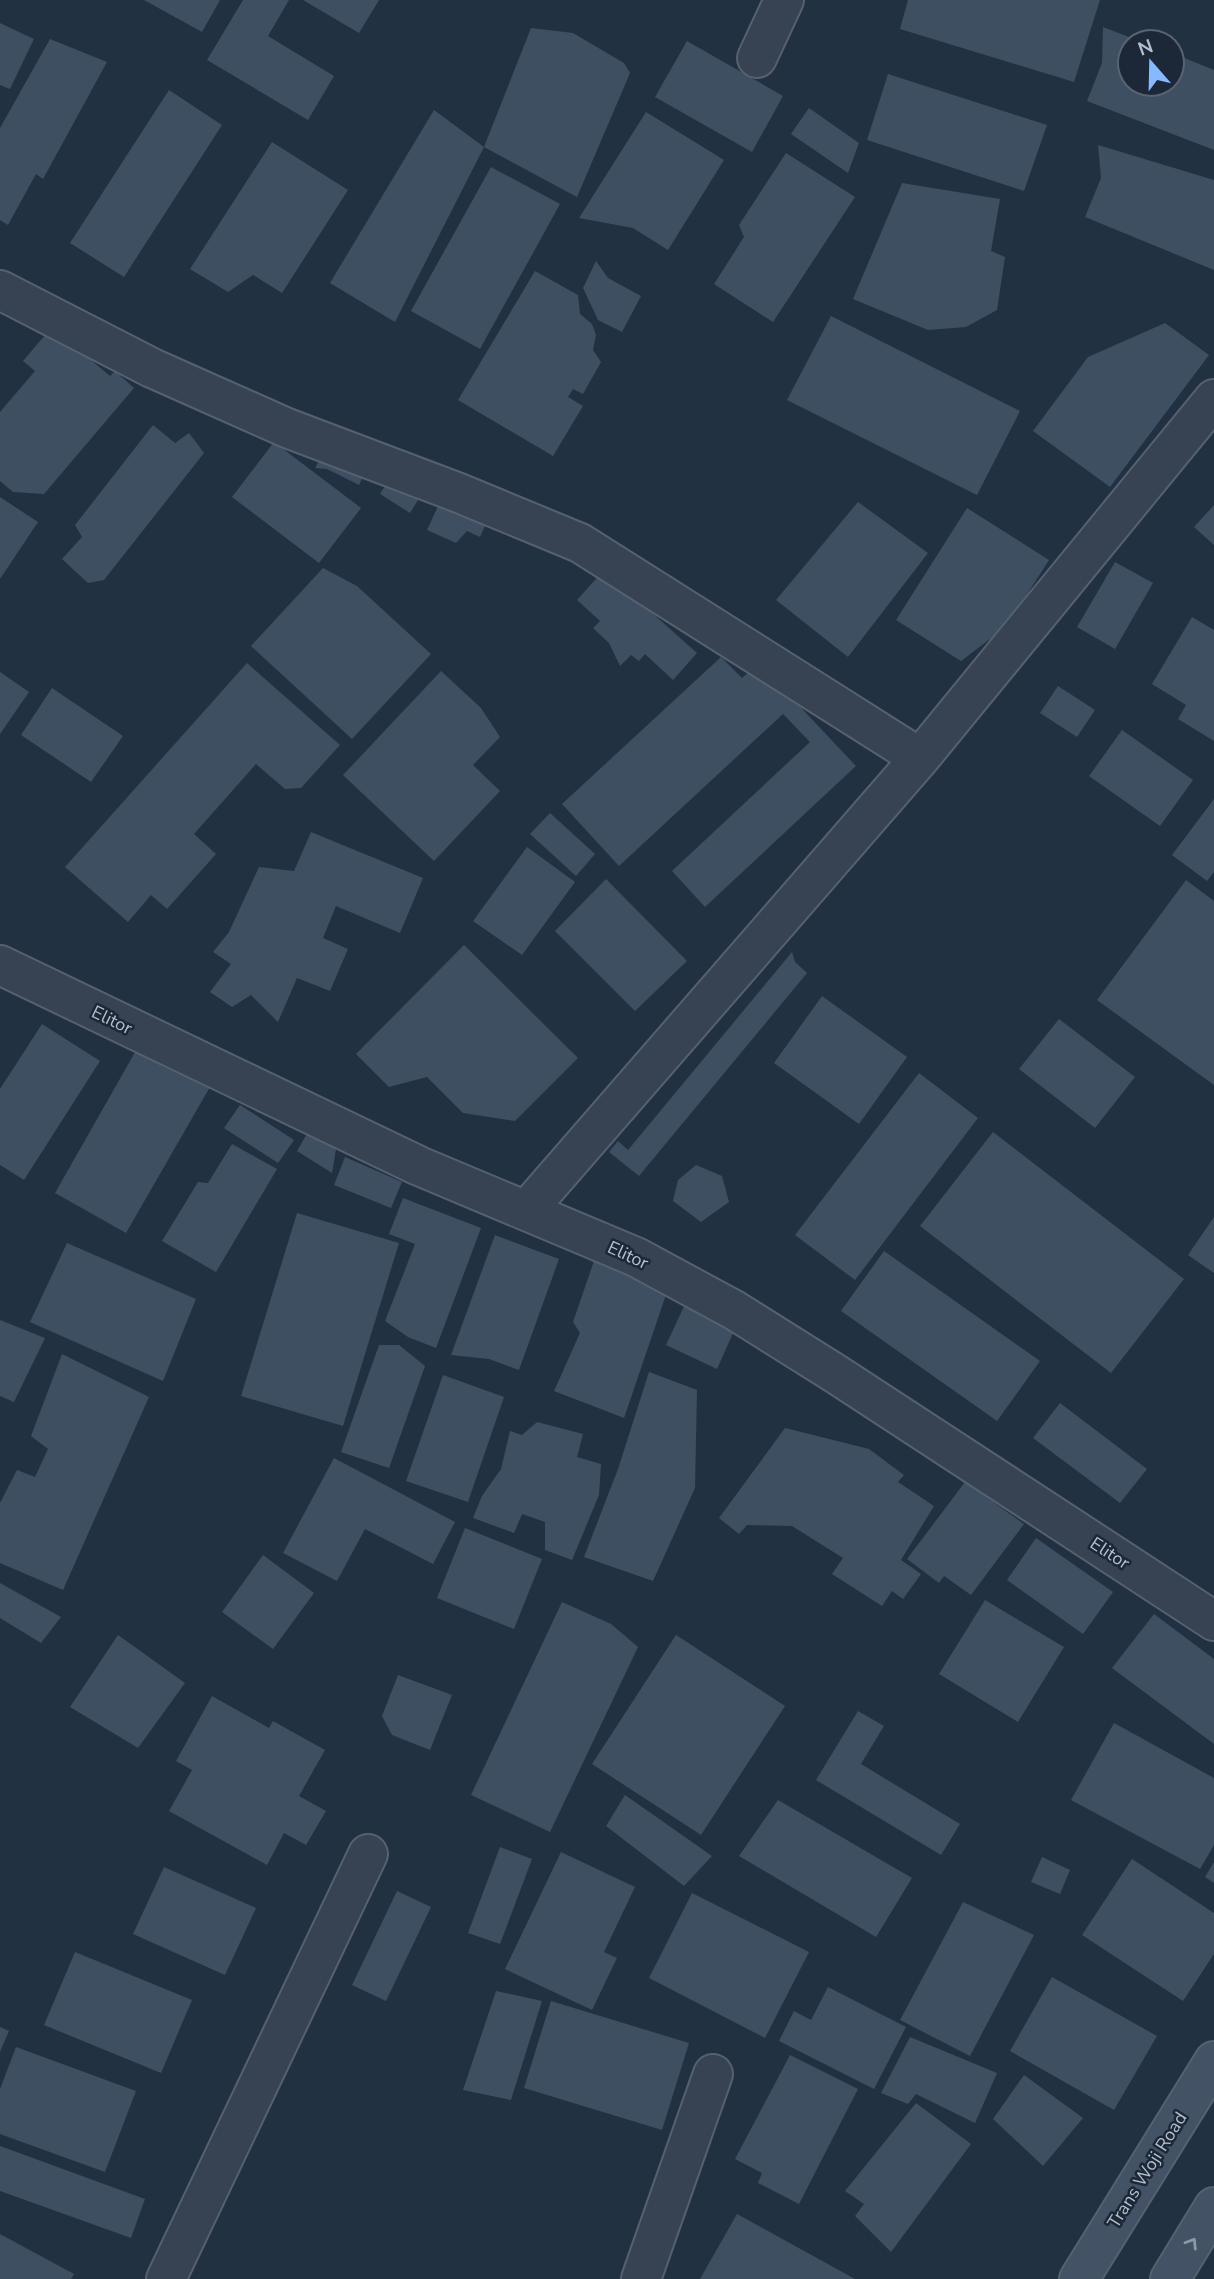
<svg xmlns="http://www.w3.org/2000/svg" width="1214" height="2279" viewBox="0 0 1214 2279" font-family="'Nunito Sans',sans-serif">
<rect width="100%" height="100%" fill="#223142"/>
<!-- building -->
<path fill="#3e4f62" d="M 144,0 L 220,0 L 202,32 Z
M 243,0 L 289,0 L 268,36 L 334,76 L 308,120 L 207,60 Z
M 303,0 L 379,0 L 359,33 Z
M 908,0 L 1100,0 L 1074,82 L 900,29 Z
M 0,23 L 34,39 L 10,89 L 0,85 Z
M 1103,27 L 1142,42 L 1130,42 L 1130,84 L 1172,84 L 1172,53 L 1214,70 L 1214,150 L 1087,101 L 1102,63 Z
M 531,28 L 573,33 L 624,63 L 630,73 L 577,197 L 484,147 L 395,322 L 330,283 L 434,110 L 484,147 Z
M 50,39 L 107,62 L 43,179 L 36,174 L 8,225 L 0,220 L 0,128 Z
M 687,41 L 783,96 L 752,152 L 655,97 Z
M 888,74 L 1047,125 L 1024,191 L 867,140 Z
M 169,90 L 222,125 L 124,277 L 70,243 Z
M 809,108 L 859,143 L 848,173 L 791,134 Z
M 646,112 L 724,160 L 668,250 L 633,228 L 579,218 Z
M 272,142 L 348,190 L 282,293 L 253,275 L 228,292 L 190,269 Z
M 1098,145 L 1214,180 L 1214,270 L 1085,217 L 1101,178 Z
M 786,153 L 855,197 L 773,322 L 714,284 L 744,237 L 739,225 Z
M 491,167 L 560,204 L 480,349 L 411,311 Z
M 902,183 L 1000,199 L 991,251 L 1005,257 L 997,310 L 966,327 L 928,330 L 853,299 Z
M 596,261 L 608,278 L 641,296 L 622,332 L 598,320 L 583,288 Z
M 535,271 L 578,295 L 580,314 L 592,324 L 596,335 L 593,350 L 601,362 L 583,394 L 573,389 L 568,397 L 583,406 L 553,456 L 458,400 Z
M 831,316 L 1020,411 L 977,495 L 787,400 Z
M 1165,323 L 1209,355 L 1110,487 L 1033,431 L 1088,357 Z
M 52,327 L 110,376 L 115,371 L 134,388 L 44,494 L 13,492 L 0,481 L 0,412 L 35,371 L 23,361 Z
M 153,425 L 175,443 L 189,433 L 204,453 L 104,580 L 88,583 L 62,559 L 82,537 L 75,525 Z
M 274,442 L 361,508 L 319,563 L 232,497 Z
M 327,446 L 368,466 L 359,485 L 327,469 L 315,468 Z
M 393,473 L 423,492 L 410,513 L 380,494 Z
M 444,493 L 490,515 L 480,537 L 467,531 L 456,543 L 427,530 Z
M 0,497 L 38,522 L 0,579 Z
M 858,502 L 928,553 L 848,657 L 776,600 Z
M 1214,505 L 1214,545 L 1194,527 Z
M 967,508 L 1049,560 L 1006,627 L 961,661 L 896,620 Z
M 1115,562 L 1153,583 L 1115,649 L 1077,627 Z
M 323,568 L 357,586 L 431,654 L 352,739 L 251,646 Z
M 604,570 L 697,653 L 673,680 L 645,654 L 639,661 L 631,655 L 620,666 L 609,643 L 593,628 L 600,621 L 577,600 Z
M 1192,617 L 1214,630 L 1214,741 L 1178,719 L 1186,705 L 1152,684 Z
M 721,657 L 742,678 L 759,663 L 856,766 L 705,907 L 672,871 L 810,742 L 783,714 L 619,866 L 562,804 Z
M 247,663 L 340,745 L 301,788 L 285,789 L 256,764 L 194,834 L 216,854 L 167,909 L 151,895 L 128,922 L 65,867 Z
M 441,671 L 481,708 L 500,737 L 473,765 L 500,791 L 434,861 L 343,775 Z
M 0,672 L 29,692 L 0,734 Z
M 1058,686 L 1095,710 L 1077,737 L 1040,713 Z
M 52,688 L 123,736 L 91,782 L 21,735 Z
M 1122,730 L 1193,780 L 1160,826 L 1089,776 Z
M 1214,799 L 1214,872 L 1207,881 L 1172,855 Z
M 550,813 L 595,854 L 576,876 L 530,834 Z
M 311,832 L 423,878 L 400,933 L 336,906 L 323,938 L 348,949 L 330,991 L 297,978 L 278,1022 L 251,995 L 232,1007 L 210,992 L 231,964 L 213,952 L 229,932 L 259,867 L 294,871 Z
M 527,847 L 575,882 L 522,955 L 473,921 Z
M 606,879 L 687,961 L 635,1011 L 555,931 Z
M 1186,880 L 1214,901 L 1214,1085 L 1097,1000 Z
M 464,945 L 578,1058 L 515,1121 L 463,1113 L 427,1077 L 389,1087 L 356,1054 Z
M 792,952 L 795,962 L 807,973 L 639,1176 L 609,1152 L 618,1141 L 628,1150 Z
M 822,996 L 907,1057 L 859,1124 L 774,1063 Z
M 1059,1019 L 1135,1077 L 1095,1128 L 1019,1069 Z
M 42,1024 L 100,1061 L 24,1180 L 0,1165 L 0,1089 Z
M 138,1047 L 210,1087 L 126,1233 L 55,1193 Z
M 919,1073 L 978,1118 L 855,1280 L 795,1235 Z
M 240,1105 L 294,1140 L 278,1163 L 224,1128 Z
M 308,1132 L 336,1149 L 332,1173 L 297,1151 Z
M 993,1132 L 1184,1279 L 1111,1373 L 920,1226 Z
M 232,1144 L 277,1169 L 216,1272 L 162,1241 L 198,1182 L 208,1183 Z
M 345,1157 L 402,1182 L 391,1208 L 334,1185 Z
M 696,1165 L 722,1176 L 729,1202 L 701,1222 L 673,1201 L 678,1180 Z
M 403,1198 L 481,1228 L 436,1348 L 408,1337 L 385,1321 L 415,1244 L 389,1234 Z
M 297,1213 L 399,1243 L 343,1426 L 241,1396 Z
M 1214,1217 L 1214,1273 L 1188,1255 Z
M 495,1235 L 559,1259 L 519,1370 L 489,1359 L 451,1355 Z
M 67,1243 L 196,1299 L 163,1381 L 30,1322 Z
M 884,1251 L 1040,1361 L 997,1421 L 841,1311 Z
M 595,1258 L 670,1283 L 624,1418 L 554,1391 L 580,1333 L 573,1322 Z
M 687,1300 L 738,1322 L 717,1369 L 666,1345 Z
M 0,1320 L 45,1338 L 14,1402 L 0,1396 Z
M 379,1345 L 399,1345 L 425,1366 L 389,1468 L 341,1452 Z
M 62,1354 L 149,1397 L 63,1590 L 0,1563 L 0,1503 L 17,1470 L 35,1477 L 48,1449 L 31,1436 Z
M 649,1372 L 697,1390 L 695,1488 L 653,1581 L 584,1557 L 618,1469 Z
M 443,1375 L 504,1397 L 468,1502 L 406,1481 Z
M 1060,1403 L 1147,1469 L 1120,1503 L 1033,1438 Z
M 537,1422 L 583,1434 L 577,1457 L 601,1464 L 599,1495 L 572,1560 L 545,1550 L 545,1522 L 522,1514 L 514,1533 L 473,1518 L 482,1496 L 501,1469 L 510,1431 L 522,1435 Z
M 785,1428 L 869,1449 L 904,1475 L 898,1482 L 934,1506 L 901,1560 L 921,1574 L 903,1599 L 892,1591 L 882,1606 L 832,1574 L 843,1558 L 792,1526 L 747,1525 L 739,1534 L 719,1518 Z
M 334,1458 L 455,1522 L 433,1564 L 365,1529 L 337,1581 L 283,1553 Z
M 965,1482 L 1024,1524 L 971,1595 L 944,1576 L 939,1583 L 907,1559 Z
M 465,1528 L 542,1559 L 514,1629 L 437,1598 Z
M 1036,1538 L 1113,1592 L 1083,1634 L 1007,1580 Z
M 263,1555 L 314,1593 L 273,1649 L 222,1612 Z
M 0,1583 L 61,1617 L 41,1643 L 0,1618 Z
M 985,1600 L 1064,1647 L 1018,1722 L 939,1674 Z
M 562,1602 L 611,1624 L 638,1647 L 550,1832 L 471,1795 Z
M 1154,1614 L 1214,1659 L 1214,1744 L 1112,1668 Z
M 118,1635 L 185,1683 L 138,1748 L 70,1707 Z
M 676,1635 L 785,1706 L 701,1835 L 592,1764 Z
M 398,1675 L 452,1695 L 430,1750 L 392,1735 L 382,1716 Z
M 212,1696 L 269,1728 L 273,1721 L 325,1750 L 299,1796 L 326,1811 L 306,1845 L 284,1833 L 267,1865 L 169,1811 L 192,1770 L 176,1761 Z
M 858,1711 L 884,1726 L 861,1764 L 960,1824 L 941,1855 L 816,1780 Z
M 1114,1723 L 1214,1778 L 1214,1845 L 1200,1869 L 1071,1800 Z
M 625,1795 L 712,1856 L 684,1886 L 606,1826 Z
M 778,1800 L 912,1878 L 876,1937 L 739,1856 Z
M 500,1847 L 532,1859 L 500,1944 L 468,1933 Z
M 561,1852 L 635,1887 L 604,1952 L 617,1958 L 592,2010 L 505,1969 Z
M 1042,1857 L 1070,1870 L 1060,1894 L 1031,1882 Z
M 1132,1859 L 1214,1913 L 1214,1954 L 1183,2001 L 1082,1935 Z
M 1214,1862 L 1214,1883 L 1205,1877 Z
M 164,1867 L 256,1908 L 225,1975 L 133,1934 Z
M 397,1891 L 431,1907 L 386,2001 L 352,1985 Z
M 692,1893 L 809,1952 L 765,2038 L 649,1978 Z
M 963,1902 L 1034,1935 L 970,2056 L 900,2020 Z
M 75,1952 L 192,2000 L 161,2073 L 44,2025 Z
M 1052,1977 L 1157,2036 L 1114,2110 L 1010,2051 Z
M 828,1987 L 906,2027 L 874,2089 L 779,2041 L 794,2011 L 811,2020 Z
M 496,1991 L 542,2001 L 511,2100 L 463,2090 Z
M 551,2001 L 689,2043 L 662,2130 L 524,2088 Z
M 0,2027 L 9,2031 L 0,2052 Z
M 910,2037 L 997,2073 L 975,2123 L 916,2094 L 908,2104 L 881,2093 Z
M 16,2047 L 136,2091 L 105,2172 L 0,2134 L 0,2089 Z
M 790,2055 L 858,2089 L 799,2204 L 758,2183 L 762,2173 L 735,2159 Z
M 1024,2075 L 1083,2118 L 1043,2166 L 993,2119 Z
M 916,2103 L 971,2144 L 891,2252 L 855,2216 L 864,2204 L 845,2191 Z
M 0,2146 L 145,2199 L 131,2238 L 0,2191 Z
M 737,2214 L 855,2279 L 700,2279 Z
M 0,2234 L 74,2274 L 71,2279 L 0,2279 Z"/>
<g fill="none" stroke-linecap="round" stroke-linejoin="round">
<!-- minor casing -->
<g stroke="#55616f" stroke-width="42">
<path id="minor" d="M 757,58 L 784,0
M 0,290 L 152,368 L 287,428 L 459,493 L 580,543 L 920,758
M 0,965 L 419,1166 L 636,1257 L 734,1310 L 836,1374 L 1214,1621
M 527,1210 L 920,758 L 1214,399
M 166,2279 L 368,1854
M 641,2279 L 713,2074"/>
</g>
<!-- secondary casing -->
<g stroke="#55616f" stroke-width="42">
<path id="secondary" d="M 1079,2279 L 1214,2061
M 1170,2279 L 1214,2207"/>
</g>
<!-- minor -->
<use href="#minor" stroke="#374352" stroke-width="38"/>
<!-- secondary -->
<use href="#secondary" stroke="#445265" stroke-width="38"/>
</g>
<!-- one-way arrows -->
<defs><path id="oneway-chevron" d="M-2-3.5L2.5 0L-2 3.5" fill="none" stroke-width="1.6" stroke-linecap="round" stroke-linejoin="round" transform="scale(1.75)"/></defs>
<use stroke="#8d98a8" href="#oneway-chevron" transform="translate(1192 2243) rotate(-58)"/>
<g text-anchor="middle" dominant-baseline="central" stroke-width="5" stroke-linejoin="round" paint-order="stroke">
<!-- street labels -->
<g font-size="18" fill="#b4becc" stroke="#1c2837">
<text transform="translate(112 1020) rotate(26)">Elitor</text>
<text transform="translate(628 1255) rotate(25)">Elitor</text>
<text transform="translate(1110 1553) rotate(33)">Elitor</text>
<text transform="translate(1147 2170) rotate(-58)">Trans Woji Road</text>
</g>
</g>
<!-- north arrow -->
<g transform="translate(1151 63) rotate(340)"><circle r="33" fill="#1c2837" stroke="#596473" stroke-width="2"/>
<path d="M0-5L12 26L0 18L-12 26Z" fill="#86b9ff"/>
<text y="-10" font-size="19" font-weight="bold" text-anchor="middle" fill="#b4becc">N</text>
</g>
</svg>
